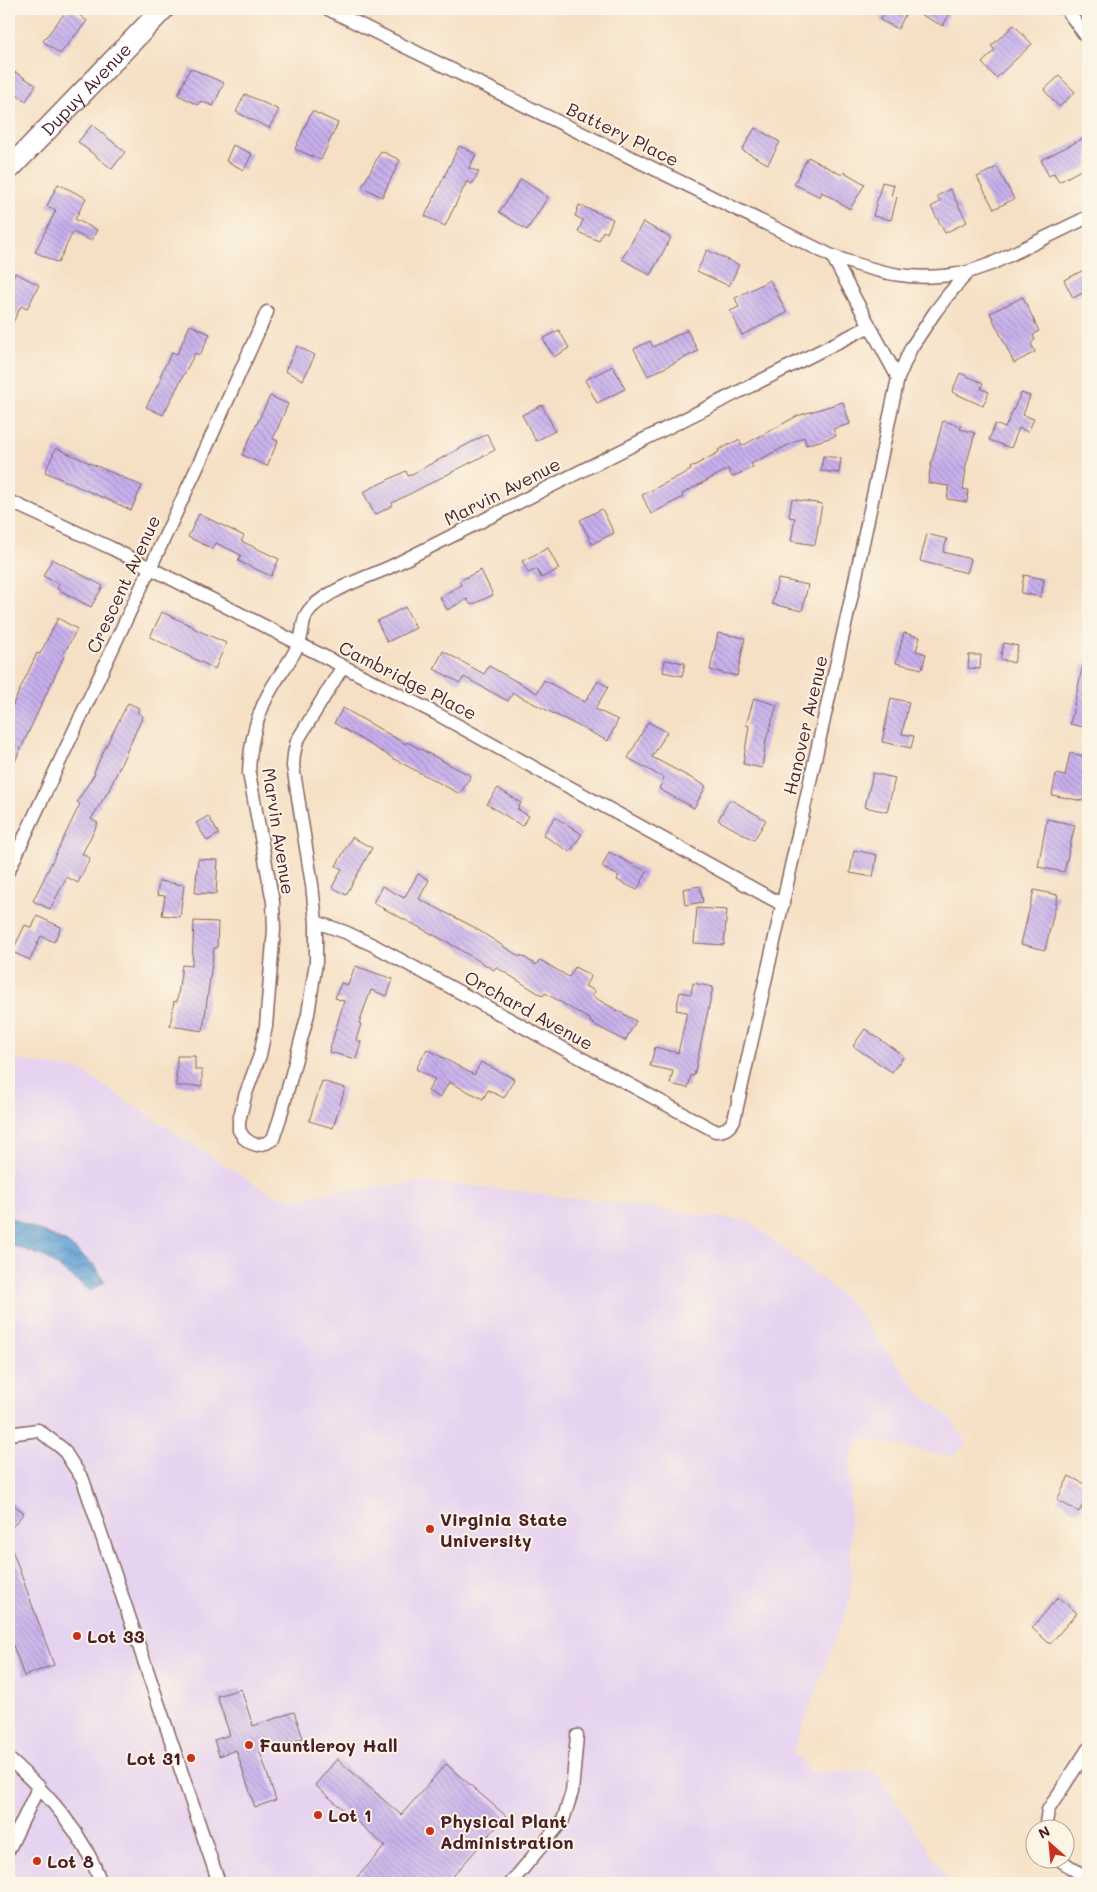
<svg xmlns="http://www.w3.org/2000/svg" width="1097" height="1892" viewBox="0 0 1097 1892" font-family="Mali,sans-serif">
<defs>
<pattern id="water-waves" width="16" height="10" patternUnits="userSpaceOnUse" patternTransform="scale(1.25)"><rect width="16" height="10" fill="#62a1d4"/><path d="M0 5q4-4 8 0t8 0" fill="none" stroke="#5383ac"/></pattern>
<pattern id="building-back-hatch" width="6" height="6" patternUnits="userSpaceOnUse" patternTransform="scale(1.25)"><rect width="6" height="6" fill="#c8b1ee"/><path d="M-1 5l2 2M0 0l6 6M5-1l2 2" fill="none" stroke="#a48fc1"/></pattern>
</defs>
<rect width="100%" height="100%" fill="#fcf5e5"/>
<filter id="ink" filterUnits="userSpaceOnUse"><feTurbulence type="fractalNoise" baseFrequency=".02" numOctaves="2"/><feDisplacementMap in="SourceGraphic" scale="10" xChannelSelector="R" yChannelSelector="G"/><feConvolveMatrix kernelMatrix="1 2 1 2 8 2 1 2 1" color-interpolation-filters="sRGB"/></filter>
<filter id="wash" filterUnits="userSpaceOnUse"><feTurbulence type="fractalNoise" baseFrequency=".0096" numOctaves="4" result="noise"/><feDisplacementMap in="SourceGraphic" scale="20" xChannelSelector="R" yChannelSelector="G"/><feGaussianBlur stdDeviation="1.12" result="paint"/><feColorMatrix in="noise" values="0 0 0 0 0 0 0 0 0 0 0 0 0 0 0 0 0 1.4 0 .05"/><feComposite in="paint" operator="in"/></filter>
<g filter="url(#wash)">
<rect width="100%" height="100%" fill="#f5e0c5"/>
<!-- built -->
<path fill="#e6d3f0" d="M 9,1059 L 79,1070 L 272,1195 L 296,1199 L 333,1191 L 430,1182 L 494,1188 L 749,1221 L 849,1301 L 920,1394 L 950,1418 L 968,1444 L 952,1457 L 861,1438 L 850,1460 L 851,1598 L 793,1752 L 812,1773 L 875,1770 L 950,1883 L 9,1883 Z"/>
<!-- water -->
<path fill="url(#water-waves)" stroke="#566080" d="M 9,1217 L 67,1243 L 95,1266 L 105,1282 L 91,1291 L 45,1257 L 9,1244 Z"/>
<g id="blocks">
<!-- building -->
<path fill="url(#building-back-hatch)" d="M 68,9 L 72,9 L 87,21 L 60,54 L 43,41 Z
M 886,9 L 908,9 L 898,29 L 880,20 Z
M 910,9 L 952,9 L 943,26 Z
M 1014,25 L 1032,44 L 996,78 L 982,63 L 995,50 L 991,46 Z
M 190,68 L 224,83 L 213,106 L 200,101 L 198,105 L 178,95 Z
M 15,72 L 36,85 L 26,101 L 9,91 L 9,83 Z
M 1059,76 L 1075,92 L 1059,107 L 1044,90 Z
M 245,94 L 279,110 L 269,128 L 236,112 Z
M 312,111 L 338,123 L 321,160 L 295,149 Z
M 92,125 L 125,152 L 112,169 L 78,142 Z
M 755,128 L 780,142 L 768,164 L 742,150 Z
M 1088,136 L 1088,166 L 1059,182 L 1054,173 L 1049,176 L 1041,160 Z
M 233,145 L 252,154 L 244,170 L 226,161 Z
M 459,146 L 476,154 L 469,168 L 479,172 L 472,184 L 467,181 L 445,226 L 425,216 Z
M 381,151 L 400,160 L 382,197 L 362,187 Z
M 808,157 L 842,175 L 844,172 L 865,184 L 850,209 L 822,192 L 820,197 L 794,184 Z
M 997,167 L 1014,199 L 994,209 L 977,177 Z
M 521,179 L 548,197 L 527,230 L 499,212 Z
M 882,182 L 894,185 L 891,196 L 897,197 L 891,220 L 873,216 Z
M 58,184 L 86,198 L 75,219 L 97,230 L 91,241 L 73,232 L 58,263 L 35,252 L 56,210 L 47,206 Z
M 950,189 L 967,222 L 945,233 L 931,207 L 940,202 L 937,196 Z
M 579,205 L 613,219 L 607,233 L 603,231 L 599,241 L 578,232 L 583,220 L 575,216 Z
M 643,222 L 671,238 L 650,275 L 622,259 Z
M 707,250 L 739,265 L 729,286 L 697,271 Z
M 1088,268 L 1088,290 L 1073,298 L 1064,280 Z
M 15,273 L 39,285 L 27,309 L 21,306 L 9,330 L 9,285 Z
M 770,280 L 787,313 L 742,335 L 730,311 L 739,307 L 735,298 Z
M 1023,297 L 1039,331 L 1033,335 L 1035,340 L 1031,343 L 1035,352 L 1014,363 L 990,313 Z
M 190,325 L 210,334 L 200,355 L 195,353 L 163,415 L 146,407 L 162,377 L 160,376 L 172,352 L 177,354 Z
M 559,330 L 569,348 L 554,357 L 543,339 Z
M 687,330 L 698,351 L 648,376 L 634,349 L 650,341 L 653,347 Z
M 297,346 L 315,355 L 303,380 L 285,371 Z
M 613,366 L 625,389 L 597,403 L 585,380 Z
M 960,373 L 983,383 L 981,389 L 989,392 L 983,406 L 952,392 Z
M 1021,393 L 1030,396 L 1023,415 L 1034,419 L 1028,432 L 1019,428 L 1011,448 L 989,440 L 995,424 L 1005,428 Z
M 270,396 L 288,404 L 273,439 L 278,441 L 267,466 L 242,455 Z
M 843,402 L 850,424 L 833,429 L 836,436 L 806,445 L 804,437 L 751,464 L 753,467 L 732,477 L 728,469 L 682,494 L 683,497 L 651,514 L 642,495 L 691,470 L 690,468 L 719,452 L 718,450 L 739,440 L 742,446 L 797,416 Z
M 542,405 L 555,431 L 536,441 L 522,415 Z
M 943,421 L 961,426 L 960,429 L 975,433 L 965,469 L 966,470 L 963,489 L 968,490 L 967,502 L 947,499 L 949,486 L 928,483 L 931,464 Z
M 487,434 L 495,450 L 392,503 L 393,505 L 375,515 L 363,492 L 406,471 L 408,476 Z
M 56,448 L 142,486 L 131,510 L 45,472 Z
M 823,456 L 841,458 L 839,473 L 821,471 Z
M 792,499 L 822,504 L 815,545 L 791,541 L 795,518 L 789,517 Z
M 602,509 L 614,533 L 592,544 L 580,520 Z
M 199,514 L 244,536 L 241,541 L 279,559 L 271,576 L 238,561 L 241,555 L 216,543 L 213,549 L 188,537 Z
M 927,534 L 947,539 L 943,552 L 971,559 L 967,573 L 920,561 Z
M 548,548 L 559,569 L 541,578 L 537,569 L 528,573 L 522,561 Z
M 52,559 L 103,586 L 91,607 L 57,589 L 59,584 L 43,576 Z
M 481,570 L 493,595 L 471,605 L 467,599 L 447,610 L 440,597 L 461,585 L 459,581 Z
M 1024,575 L 1044,579 L 1041,597 L 1021,593 Z
M 778,579 L 808,585 L 802,611 L 772,604 Z
M 405,607 L 416,628 L 387,642 L 377,621 Z
M 162,612 L 194,627 L 193,628 L 226,643 L 215,669 L 150,637 Z
M 58,618 L 77,629 L 63,655 L 64,656 L 9,774 L 9,713 L 37,653 L 40,654 Z
M 718,633 L 745,638 L 737,676 L 710,670 Z
M 904,633 L 920,637 L 916,651 L 926,654 L 922,669 L 896,663 Z
M 1004,643 L 1018,646 L 1014,663 L 1000,659 Z
M 443,651 L 484,674 L 489,666 L 537,693 L 544,680 L 585,702 L 598,681 L 608,687 L 595,709 L 618,720 L 608,741 L 513,693 L 508,701 L 464,677 L 460,683 L 434,669 Z
M 969,655 L 981,655 L 980,669 L 968,668 Z
M 665,660 L 685,663 L 682,676 L 663,672 Z
M 1083,664 L 1088,665 L 1088,728 L 1070,724 Z
M 754,698 L 777,705 L 766,740 L 762,768 L 743,764 L 749,726 L 746,725 Z
M 891,698 L 909,702 L 902,734 L 914,736 L 911,748 L 882,742 Z
M 128,703 L 139,708 L 137,712 L 143,716 L 109,790 L 91,819 L 98,823 L 82,854 L 90,858 L 78,883 L 67,877 L 50,909 L 33,901 L 80,804 L 77,802 L 95,773 L 94,772 L 105,748 Z
M 343,708 L 406,744 L 407,742 L 471,776 L 460,794 L 396,760 L 334,723 Z
M 648,722 L 667,732 L 652,757 L 706,786 L 694,808 L 659,789 L 664,778 L 628,758 Z
M 1070,753 L 1088,757 L 1088,775 L 1083,801 L 1052,795 L 1056,774 L 1065,776 Z
M 873,773 L 895,778 L 887,812 L 865,807 Z
M 498,788 L 521,803 L 517,809 L 529,816 L 522,826 L 487,804 Z
M 730,799 L 766,820 L 754,840 L 718,820 Z
M 208,816 L 219,834 L 207,841 L 196,823 Z
M 555,817 L 582,834 L 570,852 L 543,835 Z
M 1047,819 L 1075,825 L 1064,872 L 1038,867 Z
M 352,837 L 372,848 L 346,895 L 332,887 L 342,869 L 336,866 Z
M 854,850 L 877,855 L 873,877 L 850,873 Z
M 609,852 L 647,872 L 637,890 L 617,880 L 619,876 L 602,867 Z
M 198,859 L 218,860 L 216,894 L 195,893 Z
M 418,874 L 429,880 L 419,899 L 472,926 L 520,957 L 521,955 L 536,965 L 540,960 L 569,977 L 575,967 L 591,976 L 585,986 L 595,991 L 592,996 L 636,1021 L 625,1041 L 590,1022 L 591,1020 L 545,993 L 543,996 L 496,967 L 494,970 L 449,943 L 373,903 L 382,886 L 404,898 Z
M 159,881 L 184,885 L 180,917 L 162,915 L 165,896 L 157,895 Z
M 700,886 L 703,902 L 685,905 L 683,889 Z
M 1034,890 L 1058,895 L 1045,950 L 1021,944 Z
M 697,908 L 727,910 L 724,945 L 694,943 Z
M 37,916 L 61,927 L 54,942 L 41,936 L 30,960 L 12,952 L 25,925 L 32,928 Z
M 194,921 L 218,922 L 217,948 L 214,948 L 203,1031 L 170,1026 L 174,1001 L 177,1002 L 182,965 L 192,966 Z
M 355,966 L 393,979 L 387,996 L 371,990 L 359,1023 L 361,1024 L 356,1040 L 361,1042 L 356,1059 L 329,1052 L 344,1001 L 335,998 L 341,983 L 348,985 Z
M 693,983 L 713,987 L 694,1076 L 691,1075 L 688,1088 L 670,1084 L 673,1071 L 650,1066 L 655,1047 L 678,1053 L 687,1012 L 676,1010 L 680,992 L 691,994 Z
M 865,1029 L 904,1056 L 892,1072 L 853,1046 Z
M 427,1049 L 474,1075 L 481,1062 L 514,1079 L 504,1098 L 488,1090 L 483,1099 L 449,1082 L 440,1098 L 428,1091 L 435,1079 L 416,1069 Z
M 177,1056 L 195,1056 L 195,1070 L 202,1070 L 202,1086 L 176,1086 Z
M 322,1081 L 345,1088 L 333,1128 L 309,1121 Z
M 1069,1476 L 1088,1486 L 1088,1495 L 1079,1512 L 1057,1500 Z
M 9,1501 L 24,1513 L 9,1531 Z
M 9,1544 L 10,1544 L 54,1665 L 24,1676 L 9,1634 Z
M 1058,1597 L 1077,1613 L 1050,1644 L 1032,1628 Z
M 241,1689 L 253,1726 L 294,1712 L 303,1738 L 260,1752 L 276,1800 L 255,1807 L 236,1750 L 219,1756 L 214,1740 L 230,1735 L 217,1696 Z
M 337,1759 L 401,1815 L 446,1764 L 506,1816 L 447,1883 L 352,1883 L 385,1846 L 315,1785 Z"/>
</g>
</g>
<g filter="url(#ink)">
<use href="#blocks" fill-opacity="0" stroke="#866361" stroke-width="1"/>
<g fill="none" stroke-linecap="round" stroke-linejoin="round">
<!-- street casing -->
<g stroke="#866361" stroke-width="15">
<path id="street" d="M 1066,9 L 1088,39
M 832,256 C 882,274 915,283 968,272
M 898,378 L 911,348 L 935,312 L 948,295 L 968,272 L 991,264 L 1088,217
M 9,501 L 111,548 L 437,714 L 783,905
M 343,666 L 297,741 L 294,754 L 293,766 L 312,885 L 316,922 L 316,962 L 308,1014 L 280,1118 L 273,1139 L 266,1143 L 257,1145 L 251,1143 L 244,1138 L 239,1130 L 239,1121 L 245,1096 L 260,1055 L 266,1026 L 274,930 L 273,902 L 249,773 C 250,742 257,712 273,686 C 281,672 293,658 299,643 C 304,632 301,618 311,608 C 331,589 362,579 388,568 L 870,326
M 9,870 L 203,455 L 267,312
M 316,922 L 345,932 L 373,945 L 715,1131 C 725,1131 729,1128 734,1120 L 853,590 L 898,378 L 832,256 L 328,9
M 9,1434 L 38,1430 L 63,1449 L 83,1480 L 219,1883
M 9,1759 C 47,1793 84,1833 101,1883
M 1045,1830 L 1048,1810 L 1088,1749
M 9,1849 L 39,1786
M 1060,1860 L 1079,1873 L 1088,1877
M 511,1883 L 563,1820 L 572,1792 L 577,1736"/>
</g>
<!-- primary casing -->
<g stroke="#866361" stroke-width="24">
<g id="primary">
<path id="s1" d="M 9,169 L 163,9"/>
</g>
</g>
<!-- street -->
<use href="#street" stroke="#fff" stroke-width="12"/>
<!-- primary -->
<use href="#primary" stroke="#fff" stroke-width="21"/>
</g>
</g>
<!-- markers -->
<g fill="#c8321e" stroke="#fcf5e5" stroke-width="2">
<circle cx="430" cy="1529" r="5"/>
<circle cx="77" cy="1636" r="5"/>
<circle cx="249" cy="1745" r="5"/>
<circle cx="191" cy="1758" r="5"/>
<circle cx="318" cy="1815" r="5"/>
<circle cx="430" cy="1831" r="5"/>
<circle cx="37" cy="1861" r="5"/>
</g>
<g text-anchor="middle" dominant-baseline="central" stroke-width="4" stroke-linejoin="round" paint-order="stroke">
<!-- street labels -->
<g font-size="18" fill="#4a1f2b" stroke="#fcf5e5">
<text stroke="none"><textPath href="#s1" startOffset="111">Dupuy Avenue</textPath></text>
<text transform="translate(623 134) rotate(26)">Battery Place</text>
<text transform="translate(502 491) rotate(-27)">Marvin Avenue</text>
<text transform="translate(123 584) rotate(-65)">Crescent Avenue</text>
<text transform="translate(408 680) rotate(27)">Cambridge Place</text>
<text transform="translate(805 725) rotate(-77)">Hanover Avenue</text>
<text transform="translate(279 831) rotate(81)">Marvin Avenue</text>
<text transform="translate(529 1010) rotate(29)">Orchard Avenue</text>
</g>
<!-- poi labels -->
<g font-size="18" font-weight="bold" fill="#4a1f2b" stroke="#fcf5e5" text-anchor="start">
<text x="440" y="1519">Virginia State<tspan x="440" dy="21">University</tspan></text>
<text x="87" y="1636">Lot 33</text>
<text x="259" y="1745">Fauntleroy Hall</text>
<text x="181" y="1758" text-anchor="end">Lot 31</text>
<text x="328" y="1815">Lot 1</text>
<text x="440" y="1821">Physical Plant<tspan x="440" dy="21">Administration</tspan></text>
<text x="47" y="1861">Lot 8</text>
</g>
</g>
<!-- margin -->
<rect width="1097" height="1892" fill="none" stroke="#fcf5e5" stroke-width="30"/>
<!-- north arrow -->
<g transform="translate(1050 1844) rotate(333)"><circle r="24" fill="#fcf5e5" stroke="#b59f9b"/>
<path d="M0-4L9 19L0 12L-9 19Z" fill="#c8321e"/>
<text y="-8" font-size="14" font-weight="bold" text-anchor="middle" fill="#4a1f2b">N</text>
</g>
</svg>
